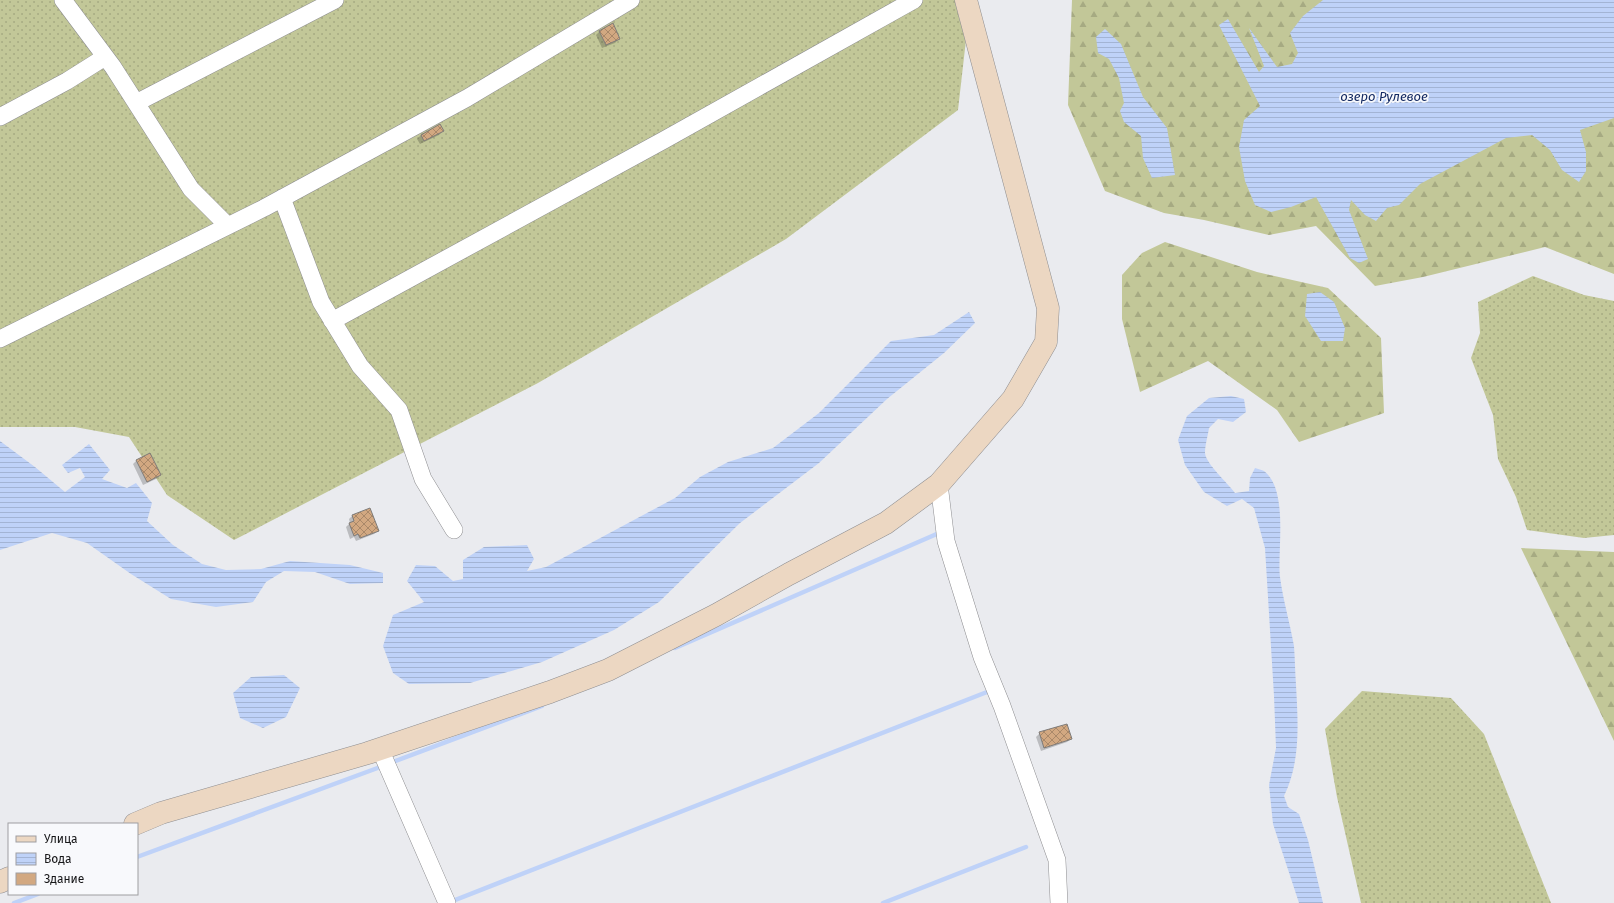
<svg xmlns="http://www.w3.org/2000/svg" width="1614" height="903" viewBox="0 0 1614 903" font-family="'Fira Sans',sans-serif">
<defs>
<pattern id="grass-dots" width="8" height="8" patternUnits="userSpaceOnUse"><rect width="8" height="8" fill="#c2c798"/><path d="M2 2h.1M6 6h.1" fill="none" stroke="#a6aa82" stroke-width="1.8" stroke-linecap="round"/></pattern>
<pattern id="forest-firs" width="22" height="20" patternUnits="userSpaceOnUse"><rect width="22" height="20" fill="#c2c798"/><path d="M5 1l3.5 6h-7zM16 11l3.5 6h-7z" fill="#a6aa82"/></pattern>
<pattern id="water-rules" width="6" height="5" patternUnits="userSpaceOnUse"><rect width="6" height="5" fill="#bfd2f8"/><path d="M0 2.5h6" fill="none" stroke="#a3b4d4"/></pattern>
<pattern id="building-cross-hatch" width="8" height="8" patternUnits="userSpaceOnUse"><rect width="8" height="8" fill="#d2a881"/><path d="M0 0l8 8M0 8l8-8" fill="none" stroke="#a98869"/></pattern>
</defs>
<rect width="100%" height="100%" fill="#eaebef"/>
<!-- grass -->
<path fill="url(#grass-dots)" d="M 0,0 L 957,0 L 967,31 L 958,110 L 786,239 L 538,383 L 234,540 L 167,495 L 129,437 L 75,427 L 0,427 Z
M 1533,276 L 1584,295 L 1614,301 L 1614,535 L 1584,538 L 1527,530 L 1516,497 L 1498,459 L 1493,415 L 1471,358 L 1480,333 L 1478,302 Z
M 1362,691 L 1451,698 L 1484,734 L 1551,903 L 1361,903 L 1337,797 L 1325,729 Z"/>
<!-- forest -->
<path fill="url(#forest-firs)" d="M 1072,0 L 1614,0 L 1614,274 L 1545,247 L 1423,277 L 1375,286 L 1316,226 L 1269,235 L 1204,220 L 1164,213 L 1105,191 L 1068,105 Z
M 1165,242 L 1257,272 L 1328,288 L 1381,338 L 1384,413 L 1299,442 L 1277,410 L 1208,361 L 1140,392 L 1122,319 L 1122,275 L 1142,253 Z
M 1521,548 L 1614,552 L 1614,741 Z"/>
<!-- water -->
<path fill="url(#water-rules)" d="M 1323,0 L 1614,0 L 1614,118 L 1580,130 L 1586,152 L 1586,171 L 1579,182 L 1562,170 L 1550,150 L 1532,135 L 1506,138 L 1420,184 L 1399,205 L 1387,208 L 1376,221 L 1365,215 L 1351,200 L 1349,210 L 1368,259 L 1359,263 L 1350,258 L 1316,197 L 1291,207 L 1271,212 L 1255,205 L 1245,181 L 1239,147 L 1244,120 L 1260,106 L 1219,25 L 1228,19 L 1259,72 L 1264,66 L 1249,28 L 1277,67 L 1292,64 L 1298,53 L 1290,33 L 1303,16 Z
M 1105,29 L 1121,44 L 1143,97 L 1167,128 L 1175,175 L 1152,178 L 1143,158 L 1141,136 L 1124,122 L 1120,111 L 1124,103 L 1119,78 L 1109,59 L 1098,53 L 1096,37 Z
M 1320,292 L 1334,302 L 1345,328 L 1343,341 L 1321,341 L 1305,316 L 1307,294 Z
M 969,312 L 975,323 L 944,353 L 887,399 L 819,463 L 740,523 L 659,602 L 614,630 L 542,662 L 470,683 L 409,684 L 393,673 L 383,646 L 393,615 L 424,602 L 407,581 L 416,565 L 435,566 L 453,581 L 463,579 L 463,560 L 484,547 L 527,545 L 534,559 L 527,571 L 546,567 L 675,498 L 700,477 L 728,462 L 773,448 L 819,413 L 891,341 L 934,335 Z
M 1231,396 L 1244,399 L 1246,412 L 1233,422 L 1218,419 L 1209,428 C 1208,435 1205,445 1205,453 C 1206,464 1227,482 1235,493 L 1249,491 L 1250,478 L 1255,468 C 1258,469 1262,470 1264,471 C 1289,490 1277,551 1280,577 C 1283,600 1290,623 1294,646 C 1295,659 1295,672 1296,685 C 1298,723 1301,761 1284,796 L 1288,807 L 1299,814 L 1308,840 L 1323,903 L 1299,903 L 1273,824 L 1269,785 L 1276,748 L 1274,696 L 1265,548 L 1254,508 L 1242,499 L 1227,506 L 1204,492 L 1185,465 L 1178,440 L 1187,416 L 1209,398 Z
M 0,441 L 35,467 L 65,492 L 85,477 L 80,468 L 68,473 L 62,465 L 89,444 L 110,470 L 102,479 L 127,488 L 136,483 L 152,503 L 147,521 L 173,545 L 202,564 L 226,570 L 261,569 L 290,561 L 350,565 L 383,573 L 383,583 L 350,584 L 315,572 L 284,571 L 266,582 L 253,602 L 216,607 L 171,599 L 131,574 L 87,543 L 52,533 L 0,550 Z
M 284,675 L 300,688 L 286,717 L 263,728 L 240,718 L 233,693 L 251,677 Z"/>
<!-- shadow -->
<path fill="#0003" d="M 600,31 L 619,39 L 615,43 L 602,48 L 596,35 Z
M 440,125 L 443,131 L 439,135 L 420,144 L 417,139 L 421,135 Z
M 149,454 L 160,475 L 156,479 L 143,485 L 133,464 L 136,461 Z
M 352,516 L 378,531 L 374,534 L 356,541 L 354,537 L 350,539 L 346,527 L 350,523 L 349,519 Z
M 1040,733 L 1071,739 L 1067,742 L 1041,751 L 1036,737 Z"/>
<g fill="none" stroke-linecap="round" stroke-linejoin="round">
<!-- stream -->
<path stroke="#bfd2f8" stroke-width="4.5" d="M 675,648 L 939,533
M 390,763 L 542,706
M 137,857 L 383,766
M 450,902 L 987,692
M 14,903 L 38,894
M 883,903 L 1026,847"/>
</g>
<!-- building -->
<path fill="url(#building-cross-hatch)" stroke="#7e7b79" d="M 613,23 L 620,39 L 606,45 L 599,31 Z
M 440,124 L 444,131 L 424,141 L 421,135 Z
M 150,453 L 161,475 L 147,482 L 136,460 Z
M 370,508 L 379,531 L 360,538 L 358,534 L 354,536 L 349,523 L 354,521 L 352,515 Z
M 1067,724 L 1072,739 L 1044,748 L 1039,732 Z"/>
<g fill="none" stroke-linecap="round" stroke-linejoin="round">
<!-- street casing -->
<g stroke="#8e8e91" stroke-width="18">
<path id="street" d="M 63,0 L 113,67 L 191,189 L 228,226
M 136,103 L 335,0
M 0,117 L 67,81 L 105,57
M 282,198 L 321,302 L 360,366 L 399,410 L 423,479 L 454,530
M 332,321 L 664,140 L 914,0
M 0,339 L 264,208 L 467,98 L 631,0
M 939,484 L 946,541 L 982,657 L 1002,706 L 1057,860 L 1059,903
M 380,749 L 447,903"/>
</g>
<!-- secondary casing -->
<g stroke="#8e8e91" stroke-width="23">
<path id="secondary" d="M 135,824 L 161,813 L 368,753 L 550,692 L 608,670 L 716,615 L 789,574 L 886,523 L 939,484 L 1013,399 L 1046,342 L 1048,308 L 966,0
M 0,882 L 9,878"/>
</g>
<!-- street -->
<use href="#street" stroke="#fff" stroke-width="17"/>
<!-- secondary -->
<use href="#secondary" stroke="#ecd7c2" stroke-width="22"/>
</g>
<g text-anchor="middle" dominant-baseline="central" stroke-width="3.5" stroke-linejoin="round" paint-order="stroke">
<!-- water labels -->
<g font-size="13" font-style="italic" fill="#142a62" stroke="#f8f9fc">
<text x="1384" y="96">озеро Рулевое</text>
</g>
</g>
<!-- legend -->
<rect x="8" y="823" width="130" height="72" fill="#f8f9fc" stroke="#9e9ea1"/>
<rect x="16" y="836" width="20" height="6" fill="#ecd7c2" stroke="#9e9ea1"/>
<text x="44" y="843" font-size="12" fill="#161618">Улица</text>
<rect x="16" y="853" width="20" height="12" fill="url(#water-rules)" stroke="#9e9ea1"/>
<text x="44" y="863" font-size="12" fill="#161618">Вода</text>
<rect x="16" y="873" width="20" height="12" fill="#d2a881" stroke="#9e9ea1"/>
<text x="44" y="883" font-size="12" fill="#161618">Здание</text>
</svg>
